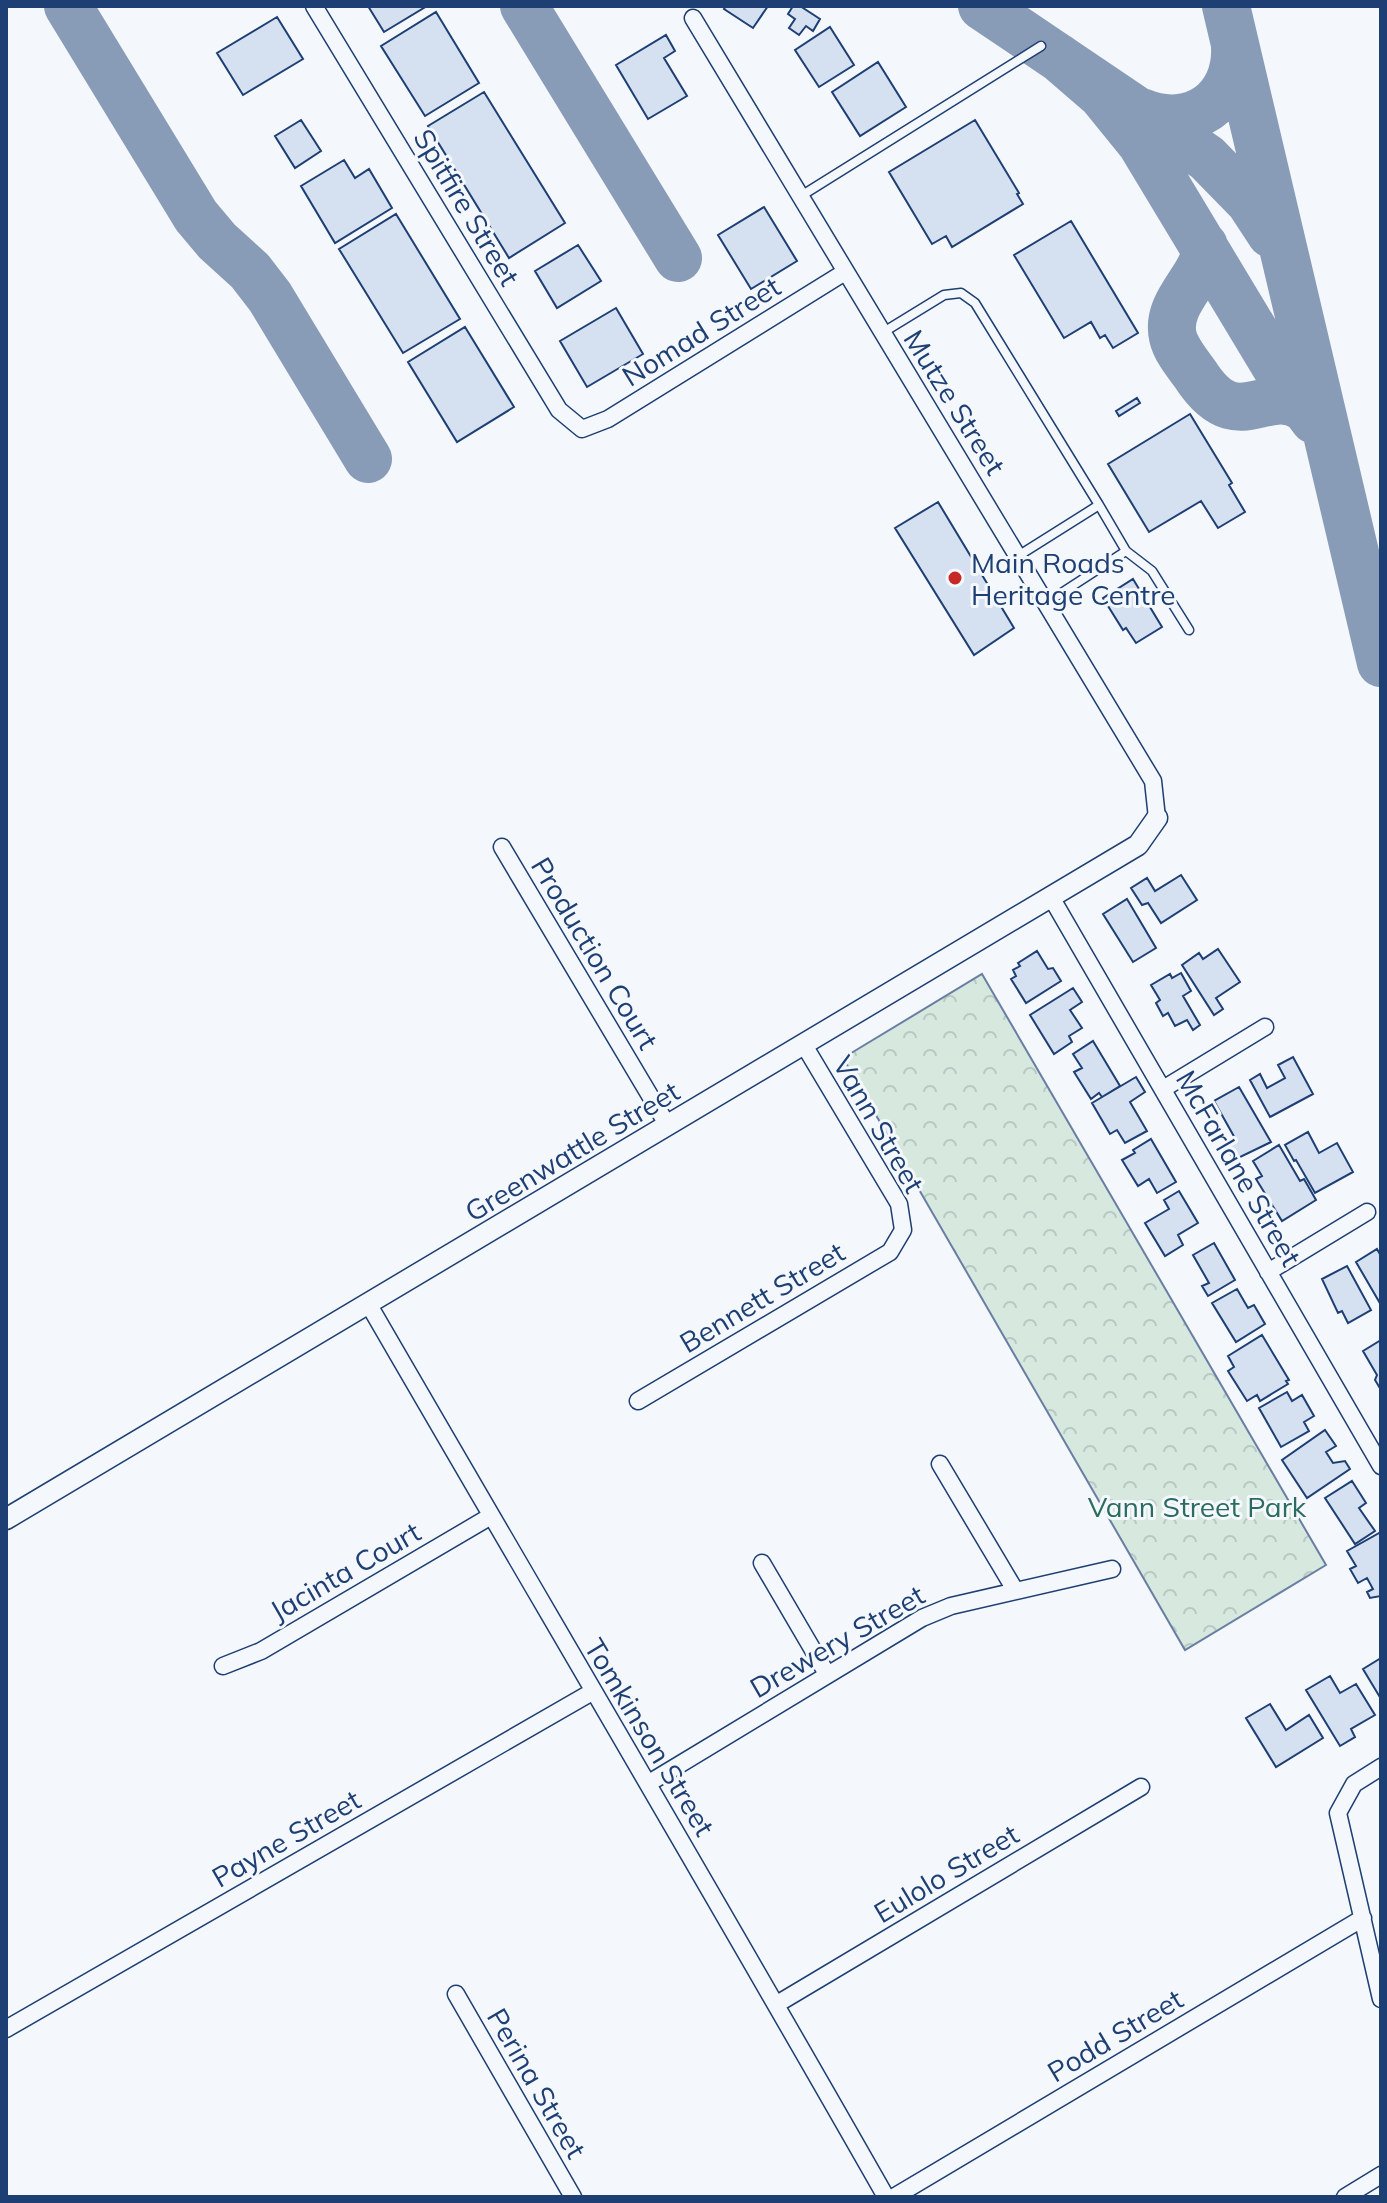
<svg xmlns="http://www.w3.org/2000/svg" width="1387" height="2203" viewBox="0 0 1387 2203" font-family="Mulish,sans-serif">
<defs>
<pattern id="forest-crowns" width="20" height="18" patternUnits="userSpaceOnUse" patternTransform="scale(2)"><rect width="20" height="18" fill="#d7e8df"/><path d="M2 6a3 3 0 1 1 6 0M12 15a3 3 0 1 1 6 0" fill="none" stroke="#b8c8c3"/></pattern>
</defs>
<rect width="100%" height="100%" fill="#f4f7fb"/>
<!-- forest -->
<path fill="url(#forest-crowns)" stroke="#687fa3" stroke-width="2" d="M 982,974 L 1326,1565 L 1185,1650 L 843,1058 Z"/>
<g fill="none" stroke-linecap="round" stroke-linejoin="round">
<!-- taxiway -->
<path stroke="#889bb7" stroke-width="48" d="M 68,6 L 196,216 L 217,241 L 250,271 L 270,297 L 368,459
M 524,6 L 678,258
M 982,6 L 1207,158 L 1250,202 L 1271,234
M 1226,6 L 1381,663
M 1058,57 L 1102,95 L 1141,143 L 1282,377 L 1314,420
M 1141,112 C 1191,133 1238,101 1235,46
M 1204,246 C 1210,274 1164,300 1173,337 C 1176,350 1187,363 1195,374 C 1237,439 1264,383 1303,407"/>
</g>
<!-- building -->
<path fill="#d5e0f0" stroke="#1d3f73" stroke-width="2" d="M 368,6 L 427,6 L 384,32 Z
M 726,6 L 768,6 L 753,28 L 724,9 Z
M 793,6 L 800,6 L 820,19 L 813,31 L 806,26 L 799,35 L 789,28 L 795,19 L 788,14 Z
M 436,12 L 479,83 L 425,116 L 381,46 Z
M 277,17 L 303,59 L 243,95 L 217,53 Z
M 830,27 L 854,65 L 819,87 L 795,50 Z
M 666,35 L 675,51 L 664,58 L 687,96 L 648,119 L 616,65 Z
M 878,62 L 906,107 L 860,136 L 832,92 Z
M 484,92 L 565,223 L 509,258 L 428,126 Z
M 301,120 L 321,151 L 295,168 L 275,136 Z
M 975,120 L 1019,193 L 1017,194 L 1023,204 L 952,247 L 946,236 L 932,244 L 889,172 Z
M 344,160 L 355,178 L 369,169 L 392,208 L 335,243 L 301,186 Z
M 764,207 L 797,261 L 751,289 L 718,235 Z
M 396,214 L 460,319 L 403,353 L 339,249 Z
M 1071,221 L 1138,333 L 1113,348 L 1105,335 L 1100,338 L 1091,322 L 1064,338 L 1014,255 Z
M 578,245 L 601,281 L 557,308 L 535,271 Z
M 616,308 L 643,354 L 587,387 L 560,341 Z
M 465,327 L 514,407 L 457,442 L 408,362 Z
M 1137,398 L 1140,403 L 1119,416 L 1116,411 Z
M 1190,414 L 1232,483 L 1229,485 L 1245,512 L 1218,528 L 1201,501 L 1149,532 L 1108,464 Z
M 938,502 L 1014,628 L 974,655 L 895,528 Z
M 1133,579 L 1162,627 L 1136,643 L 1126,628 L 1123,630 L 1103,598 Z
M 1181,875 L 1197,900 L 1161,923 L 1148,903 L 1142,905 L 1131,888 L 1147,878 L 1155,891 Z
M 1127,899 L 1156,948 L 1133,962 L 1103,914 Z
M 1218,949 L 1240,982 L 1216,998 L 1223,1009 L 1214,1015 L 1182,965 L 1199,953 L 1203,959 Z
M 1037,951 L 1048,969 L 1053,968 L 1061,981 L 1026,1003 L 1011,979 L 1016,976 L 1013,970 L 1020,966 L 1018,963 Z
M 1181,973 L 1191,991 L 1183,996 L 1200,1025 L 1193,1030 L 1187,1020 L 1175,1026 L 1168,1013 L 1163,1016 L 1156,1003 L 1160,1000 L 1151,985 L 1170,974 L 1172,978 Z
M 1073,988 L 1082,1002 L 1070,1010 L 1082,1028 L 1069,1036 L 1072,1042 L 1054,1054 L 1030,1015 Z
M 1093,1041 L 1120,1086 L 1102,1097 L 1099,1093 L 1091,1099 L 1074,1072 L 1082,1068 L 1073,1054 Z
M 1293,1057 L 1313,1094 L 1270,1117 L 1250,1080 L 1260,1074 L 1267,1088 L 1285,1078 L 1278,1065 Z
M 1136,1077 L 1145,1092 L 1130,1102 L 1147,1131 L 1125,1143 L 1117,1130 L 1110,1134 L 1092,1103 Z
M 1239,1087 L 1271,1142 L 1234,1160 L 1226,1146 L 1236,1140 L 1214,1101 Z
M 1308,1132 L 1319,1153 L 1337,1143 L 1353,1172 L 1315,1193 L 1296,1160 L 1294,1161 L 1285,1145 Z
M 1151,1139 L 1176,1182 L 1157,1193 L 1149,1179 L 1138,1186 L 1122,1160 L 1135,1153 L 1133,1150 Z
M 1279,1145 L 1300,1181 L 1304,1179 L 1316,1200 L 1282,1221 L 1256,1179 L 1262,1176 L 1253,1161 Z
M 1179,1191 L 1198,1223 L 1178,1235 L 1183,1245 L 1165,1256 L 1145,1223 L 1169,1209 L 1164,1200 Z
M 1214,1243 L 1235,1280 L 1208,1296 L 1202,1286 L 1209,1283 L 1193,1255 Z
M 1377,1249 L 1381,1256 L 1381,1305 L 1356,1262 Z
M 1347,1266 L 1371,1310 L 1348,1323 L 1342,1311 L 1338,1313 L 1322,1279 Z
M 1237,1289 L 1248,1308 L 1254,1305 L 1265,1324 L 1236,1342 L 1212,1303 Z
M 1262,1335 L 1289,1380 L 1286,1381 L 1288,1384 L 1260,1401 L 1257,1395 L 1247,1401 L 1228,1371 L 1234,1367 L 1228,1356 Z
M 1381,1340 L 1381,1390 L 1375,1380 L 1377,1375 L 1363,1351 Z
M 1287,1392 L 1292,1401 L 1302,1395 L 1314,1416 L 1304,1422 L 1309,1431 L 1281,1447 L 1259,1408 Z
M 1325,1430 L 1336,1446 L 1326,1452 L 1333,1463 L 1345,1461 L 1350,1469 L 1307,1498 L 1282,1460 Z
M 1352,1481 L 1366,1503 L 1359,1508 L 1375,1531 L 1355,1544 L 1325,1498 Z
M 1381,1532 L 1381,1596 L 1370,1598 L 1367,1592 L 1373,1589 L 1367,1578 L 1358,1583 L 1350,1569 L 1356,1566 L 1347,1551 Z
M 1381,1658 L 1381,1699 L 1363,1669 Z
M 1330,1676 L 1340,1693 L 1356,1684 L 1375,1715 L 1351,1729 L 1355,1737 L 1340,1746 L 1306,1690 Z
M 1270,1704 L 1286,1730 L 1309,1715 L 1323,1738 L 1276,1767 L 1246,1718 Z"/>
<g fill="none" stroke-linecap="round" stroke-linejoin="round">
<!-- service casing -->
<g stroke="#1d3f73" stroke-width="11">
<path id="service" d="M 801,196 L 1041,46
M 882,333 L 944,295 L 961,293 L 975,303 L 1099,505
M 1126,551 L 1152,571 L 1189,630
M 1018,556 L 1099,505 L 1126,551 L 1046,603"/>
</g>
<!-- minor casing -->
<g stroke="#1d3f73" stroke-width="19">
<path id="minor" d="M 314,6 L 559,410 L 582,429 L 608,419 L 845,272
M 693,18 L 1153,781 L 1157,818
M 502,847 L 668,1126
M 1051,897 L 1381,1466
M 1163,1089 L 1265,1027
M 1268,1272 L 1367,1212
M 369,1305 C 541,1602 716,1898 886,2197
M 638,1401 L 890,1252 L 903,1230 L 899,1204 L 804,1045
M 940,1464 L 1015,1590
M 762,1563 L 827,1674
M 223,1666 L 261,1651 L 491,1516
M 1381,1767 L 1354,1784 L 1338,1813 L 1381,1999
M 649,1783 L 922,1618 L 951,1606 L 1112,1569
M 456,1994 L 573,2197
M 777,2004 L 1141,1787
M 6,2029 L 592,1692
M 894,2197 L 1363,1918
M 1345,2197 L 1381,2175"/>
</g>
<!-- tertiary casing -->
<g stroke="#1d3f73" stroke-width="23">
<path id="tertiary" d="M 6,1519 L 1138,845 L 1157,818"/>
</g>
<!-- service -->
<use href="#service" stroke="#f4f7fb" stroke-width="8"/>
<!-- minor -->
<use href="#minor" stroke="#f4f7fb" stroke-width="16"/>
<!-- tertiary -->
<use href="#tertiary" stroke="#f4f7fb" stroke-width="20"/>
</g>
<!-- markers -->
<circle fill="#c62828" stroke="#f4f7fb" stroke-width="3" cx="955" cy="578" r="8"/>
<g text-anchor="middle" dominant-baseline="central" stroke-width="6" stroke-linejoin="round" paint-order="stroke">
<!-- street labels -->
<g font-size="28" fill="#1d3f73" stroke="#f4f7fb">
<text transform="translate(467 207) rotate(59)">Spitfire Street</text>
<text transform="translate(701 331) rotate(-32)">Nomad Street</text>
<text transform="translate(955 402) rotate(58)">Mutze Street</text>
<text transform="translate(595 953) rotate(59)">Production Court</text>
<text transform="translate(879 1124) rotate(60)">Vann Street</text>
<text transform="translate(572 1151) rotate(-31)">Greenwattle Street</text>
<text transform="translate(1239 1168) rotate(60)">McFarlane Street</text>
<text transform="translate(762 1297) rotate(-31)">Bennett Street</text>
<text transform="translate(345 1571) rotate(-30)">Jacinta Court</text>
<text transform="translate(837 1641) rotate(-30)">Drewery Street</text>
<text transform="translate(650 1737) rotate(59)">Tomkinson Street</text>
<text transform="translate(286 1838) rotate(-30)">Payne Street</text>
<text transform="translate(946 1873) rotate(-31)">Eulolo Street</text>
<text transform="translate(1115 2035) rotate(-31)">Podd Street</text>
<text transform="translate(537 2083) rotate(60)">Perina Street</text>
</g>
<!-- poi labels -->
<g font-size="28" fill="#1d3f73" stroke="#f4f7fb" text-anchor="start">
<text x="971" y="562">Main Roads<tspan x="971" dy="32">Heritage Centre</tspan></text>
</g>
<!-- park labels -->
<g font-size="28" fill="#2c6c60" stroke="#f4f7fb">
<text x="1197" y="1506">Vann Street Park</text>
</g>
</g>
<!-- border -->
<rect width="1387" height="2203" fill="none" stroke="#1d3f73" stroke-width="16"/>
</svg>
